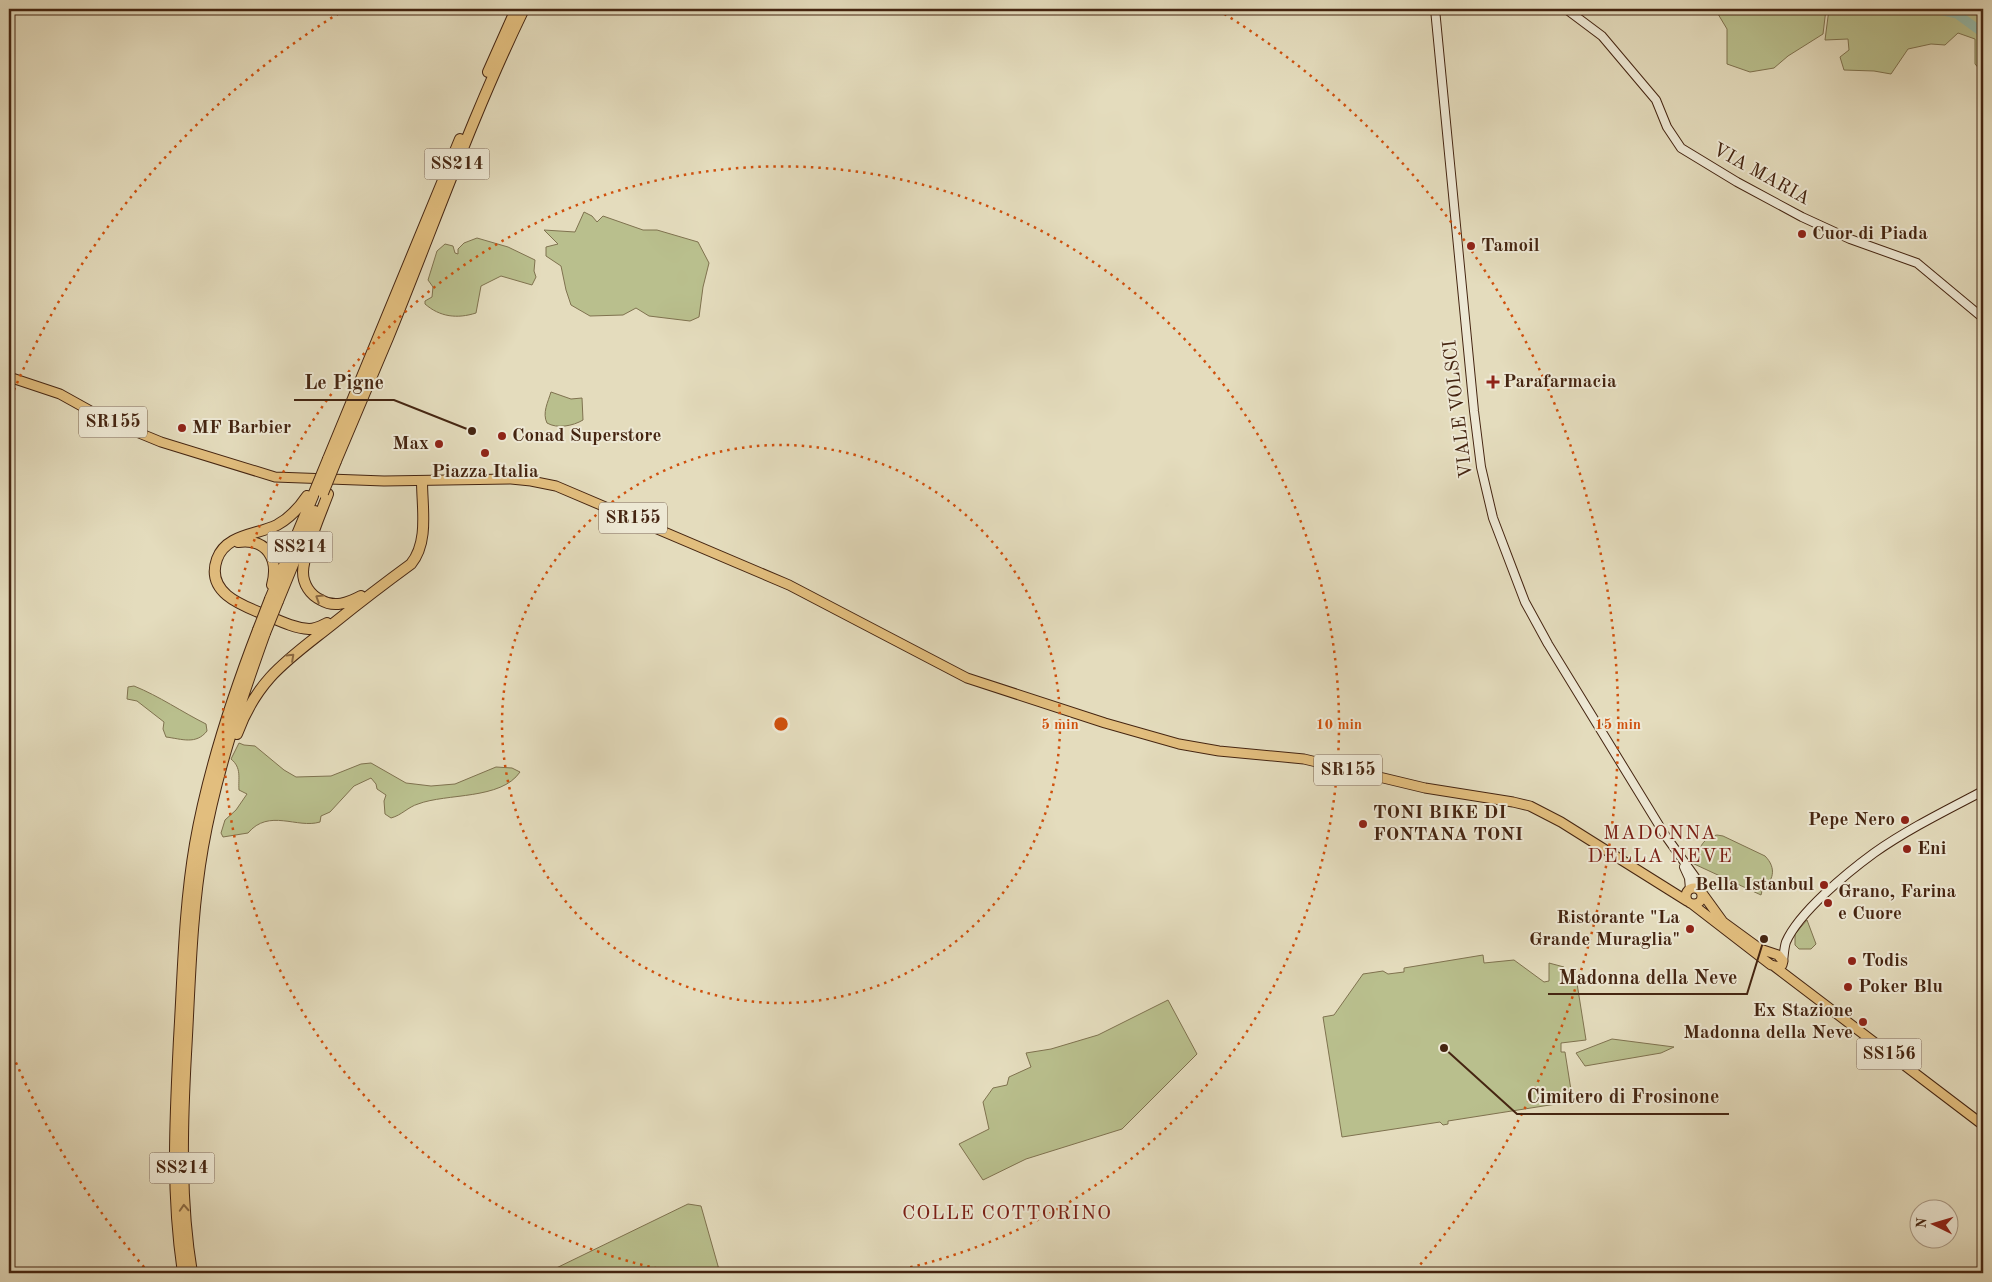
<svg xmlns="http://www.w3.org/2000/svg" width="1992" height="1282" viewBox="0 0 1992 1282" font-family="'Old Standard TT',serif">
<rect width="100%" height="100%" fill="#e4dcbd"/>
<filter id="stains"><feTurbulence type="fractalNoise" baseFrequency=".004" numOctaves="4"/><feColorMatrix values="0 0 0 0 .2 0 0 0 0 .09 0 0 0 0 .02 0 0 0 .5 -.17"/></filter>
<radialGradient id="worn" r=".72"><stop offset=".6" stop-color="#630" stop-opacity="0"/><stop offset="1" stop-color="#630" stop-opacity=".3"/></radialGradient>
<!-- green -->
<path fill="#b9bf8d" stroke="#7f724f" d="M 1715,9 L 1826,9 L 1823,34 L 1788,56 L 1774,68 L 1750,72 L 1727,64 L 1727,29 Z
M 1829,9 L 1983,9 L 1983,73 L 1975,64 L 1975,39 L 1958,33 L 1945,45 L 1931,44 L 1908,49 L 1891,74 L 1874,71 L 1844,70 L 1840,57 L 1849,50 L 1848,39 L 1825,40 Z
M 584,212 L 592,216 L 597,222 L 603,216 L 643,230 L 657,230 L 698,242 L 709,263 L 703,287 L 699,317 L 690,321 L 649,316 L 636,308 L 623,315 L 590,316 L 571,305 L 566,290 L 561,266 L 546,256 L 546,247 L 558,244 L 544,230 L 575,232 Z
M 477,238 L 508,247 L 535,260 L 534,271 L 536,277 L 532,285 L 501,276 L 481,286 L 476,313 C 457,319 440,317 425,304 L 425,301 L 432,297 L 433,287 L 428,280 L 437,251 L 445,244 L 453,246 L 455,253 L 458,254 L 458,249 L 464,243 Z
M 551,392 L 571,399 L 582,398 L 583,420 C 573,426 557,429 547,423 C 542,413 548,402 551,392 Z
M 134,686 C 159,696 182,712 206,724 L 207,731 C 196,745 182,739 166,737 L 163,729 L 164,722 L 137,701 L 127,699 L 128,687 Z
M 239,743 L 244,745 L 255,746 L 284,770 L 296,777 L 331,776 L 361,764 L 371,763 L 406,783 L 431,786 L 455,784 L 496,767 L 512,768 L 520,772 C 501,800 447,793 418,804 C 408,807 402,815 391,818 L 385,814 L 384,801 L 386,795 L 377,789 L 376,784 L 371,778 L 354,786 L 330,812 L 321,816 L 320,822 C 297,829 269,808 248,833 L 223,837 L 221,833 L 225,820 L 236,810 L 247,794 L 239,790 C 238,778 242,768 231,759 Z
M 1717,835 L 1723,836 L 1765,856 C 1777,868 1774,882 1760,890 L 1762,891 L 1761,895 L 1692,863 L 1694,858 L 1700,860 C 1697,847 1704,838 1717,835 Z
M 1807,920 L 1816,944 L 1811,949 L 1799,949 L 1795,945 L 1795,934 Z
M 1483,955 L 1484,963 L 1514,960 L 1544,982 L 1549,981 L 1549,963 L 1564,967 L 1565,978 L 1576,977 L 1586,1040 L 1561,1043 L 1561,1052 L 1565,1052 L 1571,1090 L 1567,1091 L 1569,1102 L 1448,1121 L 1448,1124 L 1443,1125 L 1440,1122 L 1342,1137 L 1323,1017 L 1334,1015 L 1363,974 L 1383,971 L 1388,974 L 1404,972 L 1404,968 Z
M 1168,1000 L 1197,1054 L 1122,1129 L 1026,1159 L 983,1180 L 959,1144 L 989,1129 L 983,1102 L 993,1088 L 1007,1085 L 1009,1077 L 1031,1067 L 1026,1053 L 1051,1049 L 1098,1035 Z
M 1612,1039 L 1674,1047 L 1661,1053 L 1585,1066 L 1576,1053 Z
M 688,1204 L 701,1206 L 720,1273 L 546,1273 Z"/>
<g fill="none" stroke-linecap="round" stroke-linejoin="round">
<!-- river -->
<path stroke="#97bcac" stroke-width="9" d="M 1934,9 L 1957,14 L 1983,33"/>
<!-- secondary casing -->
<g stroke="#452511" stroke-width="10">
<path id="secondary" d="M 1435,9 L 1474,411 L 1481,467 L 1493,518 L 1525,602 L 1548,644 L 1665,835 L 1695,877 L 1700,891
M 1566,9 L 1602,36 L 1656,100 L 1667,127 L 1681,148 L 1737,182 L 1802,217 L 1850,239 L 1917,263 L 1983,318
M 1684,867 L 1689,878 L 1690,889
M 1783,961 C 1784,955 1784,948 1786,942 C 1799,912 1848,872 1874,853 C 1908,829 1947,810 1983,791"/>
</g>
<!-- primary casing -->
<g stroke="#452511" stroke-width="11">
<path id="primary" d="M 9,377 L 60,394 L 105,419 L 161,442 L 275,477 L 384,481 L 511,479 L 531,481 L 556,486 L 789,585 L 967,678 L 1105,723 L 1179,744 L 1219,751 L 1304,759 L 1425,788 L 1513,802 L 1530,806 L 1561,822 L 1687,901
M1686 896a8 8 0 1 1 16 0a8 8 0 1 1-16 0Z
M 1692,904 L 1771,965 L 1779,967 L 1782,965 L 1783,961 L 1778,955 L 1760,949 L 1723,922 L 1702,893
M 1774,966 L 1983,1125"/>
</g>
<!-- highway casing -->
<g stroke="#452511" stroke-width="12">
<path id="highway" d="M 488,72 L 516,9
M 328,459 L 460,139
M 336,461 C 353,420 371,379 388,338 C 433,228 472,116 524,9
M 328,494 C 321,513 303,554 303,572 C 303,584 310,595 321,600 C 334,608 348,603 361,596
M 307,496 C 299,508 290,518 277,525 C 257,535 226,534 217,559 C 205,593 243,606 266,615 C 280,621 294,628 309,629 C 316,629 321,626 327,623
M 238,542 C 267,538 279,559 272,585
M 270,599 L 313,496
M 278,601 L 315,511
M 237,734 C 258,677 289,659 334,623 C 359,603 385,583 411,564 C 429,542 422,508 422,481
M 183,1273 C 171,1193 175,1120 179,1039 C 183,974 184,908 195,844 C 208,770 231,700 258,630
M 192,1273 C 180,1201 182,1128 186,1054 C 190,986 191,915 203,847 C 216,773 240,703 265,633"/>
</g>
<!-- secondary -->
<use href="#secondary" stroke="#ede8d4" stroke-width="8"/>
<!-- primary -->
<use href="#primary" stroke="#e2be7e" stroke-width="9"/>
<!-- highway -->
<use href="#highway" stroke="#e2be7e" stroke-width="10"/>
<!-- highway-bridge casing -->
<g stroke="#452511" stroke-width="12" stroke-linecap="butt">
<path id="highway-bridge" d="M 314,493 L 328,459
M 323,493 L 336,461
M 258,630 L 270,599
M 265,633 L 278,601"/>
</g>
<!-- highway-bridge -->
<use href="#highway-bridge" stroke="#e2be7e" stroke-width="10"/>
</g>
<!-- one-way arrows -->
<defs><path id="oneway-chevron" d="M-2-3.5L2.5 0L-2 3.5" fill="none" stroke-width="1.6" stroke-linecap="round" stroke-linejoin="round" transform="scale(1.25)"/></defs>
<g stroke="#8c6a42">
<use href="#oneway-chevron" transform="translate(319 598) rotate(-148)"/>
<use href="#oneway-chevron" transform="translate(291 657) rotate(-43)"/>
<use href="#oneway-chevron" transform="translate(184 1208) rotate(-93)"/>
</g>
<!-- distance rings -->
<g fill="none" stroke="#d0510d" stroke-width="2.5" stroke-dasharray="2.5 5">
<circle cx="781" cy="724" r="279"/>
<path d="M679 1273A558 558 0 1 1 883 1273"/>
<path d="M149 1273A837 837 0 0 1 11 1051M11 397A837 837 0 0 1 344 10M1218 10A837 837 0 0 1 1413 1273"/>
</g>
<!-- markers -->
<g fill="#8f2418" stroke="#ede8d4" stroke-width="2">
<circle cx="1802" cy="234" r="5"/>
<circle cx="1471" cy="246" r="5"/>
<path d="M1490.5 374.5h5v5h5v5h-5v5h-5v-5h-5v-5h5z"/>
<circle cx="182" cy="428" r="5"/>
<circle cx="502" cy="436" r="5"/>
<circle cx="439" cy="444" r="5"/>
<circle cx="485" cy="453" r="5"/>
<circle cx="1905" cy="820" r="5"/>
<circle cx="1363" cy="824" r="5"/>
<circle cx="1907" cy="849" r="5"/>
<circle cx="1824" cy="885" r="5"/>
<circle cx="1828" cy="903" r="5"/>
<circle cx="1690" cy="929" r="5"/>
<circle cx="1852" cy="961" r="5"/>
<circle cx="1848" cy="987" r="5"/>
<circle cx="1863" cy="1022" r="5"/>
</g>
<g text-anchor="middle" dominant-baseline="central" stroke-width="4" stroke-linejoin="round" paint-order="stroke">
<!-- shield labels -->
<g fill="#ede8d4" stroke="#77604c" stroke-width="1">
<rect x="424.5" y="148.5" width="65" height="31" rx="4"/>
<rect x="79" y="406.5" width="68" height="31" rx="4"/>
<rect x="599" y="502.5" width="68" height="31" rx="4"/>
<rect x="267.5" y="531.5" width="65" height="31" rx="4"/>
<rect x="1314" y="754.5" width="68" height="31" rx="4"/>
<rect x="1856.5" y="1038.5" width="65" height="31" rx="4"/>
<rect x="149.5" y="1152.5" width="65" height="31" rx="4"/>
</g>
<g font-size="18" font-weight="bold" fill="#452511">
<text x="457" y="164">SS214</text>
<text x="113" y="422">SR155</text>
<text x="633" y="518">SR155</text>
<text x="300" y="547">SS214</text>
<text x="1348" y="770">SR155</text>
<text x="1889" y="1054">SS156</text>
<text x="182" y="1168">SS214</text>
</g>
<!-- street labels -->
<g font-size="19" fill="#452511" stroke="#ede8d4">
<text transform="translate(1761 175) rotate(29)">VIA MARIA</text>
<text transform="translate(1459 409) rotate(-97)">VIALE VOLSCI</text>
</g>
<!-- poi labels -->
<g font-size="19" font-weight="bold" fill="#452511" stroke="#ede8d4" text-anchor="start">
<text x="1812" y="234">Cuor di Piada</text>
<text x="1481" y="246">Tamoil</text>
<text x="1503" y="382">Parafarmacia</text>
<text x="192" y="428">MF Barbier</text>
<text x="512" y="436">Conad Superstore</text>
<text x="429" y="444" text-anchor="end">Max</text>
<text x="485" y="472" text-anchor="middle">Piazza Italia</text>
<text x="1373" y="813">TONI BIKE DI<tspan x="1373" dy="22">FONTANA TONI</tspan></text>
<text x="1895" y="820" text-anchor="end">Pepe Nero</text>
<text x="1917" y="849">Eni</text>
<text x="1814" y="885" text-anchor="end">Bella Istanbul</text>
<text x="1838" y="892">Grano, Farina<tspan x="1838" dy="22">e Cuore</tspan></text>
<text x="1680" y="918" text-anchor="end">Ristorante "La<tspan x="1680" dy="22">Grande Muraglia"</tspan></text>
<text x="1862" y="961">Todis</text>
<text x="1858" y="987">Poker Blu</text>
<text x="1853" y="1011" text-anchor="end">Ex Stazione<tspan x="1853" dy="22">Madonna della Neve</tspan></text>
</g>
<!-- neighbourhood labels -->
<g font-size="20" letter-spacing="1" fill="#7a1f14" stroke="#ede8d4">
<text x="1660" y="834">MADONNA<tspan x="1660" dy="23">DELLA NEVE</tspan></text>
<text x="1007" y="1214">COLLE COTTORINO</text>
</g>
</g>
<circle cx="781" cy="724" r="8" fill="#d0510d" stroke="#ede8d4" stroke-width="2.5"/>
<g font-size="15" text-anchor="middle" font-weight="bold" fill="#d0510d" stroke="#ede8d4" stroke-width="4" stroke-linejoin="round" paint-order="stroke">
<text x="1060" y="729">5 min</text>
<text x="1339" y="729">10 min</text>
<text x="1618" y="729">15 min</text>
</g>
<!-- callouts -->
<path fill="none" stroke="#452511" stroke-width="2" d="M472 431L394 400H294M1764 939L1747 994H1548M1444 1048L1517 1114H1729"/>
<g fill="#452511" stroke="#ede8d4" stroke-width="2">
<circle cx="472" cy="431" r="5"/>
<circle cx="1764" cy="939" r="5"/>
<circle cx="1444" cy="1048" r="5"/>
</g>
<g font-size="20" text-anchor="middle" font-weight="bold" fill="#452511" stroke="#ede8d4" stroke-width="4" stroke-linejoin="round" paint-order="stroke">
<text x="344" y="389">Le Pigne</text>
<text x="1648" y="984">Madonna della Neve</text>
<text x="1623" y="1103">Cimitero di Frosinone</text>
</g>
<!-- margin -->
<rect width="1992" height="1282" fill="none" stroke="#e4dcbd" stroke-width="30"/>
<rect x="10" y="10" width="1972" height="1262" fill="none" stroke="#452511" stroke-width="2.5"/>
<rect x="15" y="15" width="1962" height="1252" fill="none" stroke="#452511"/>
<!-- north arrow -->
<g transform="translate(1934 1224) rotate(275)"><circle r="24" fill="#ede8d4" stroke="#aa9a86"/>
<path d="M0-4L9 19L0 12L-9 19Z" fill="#8f2418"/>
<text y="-8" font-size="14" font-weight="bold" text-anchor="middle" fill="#452511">N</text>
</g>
<rect width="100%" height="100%" filter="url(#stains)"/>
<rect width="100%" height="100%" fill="url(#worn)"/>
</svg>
